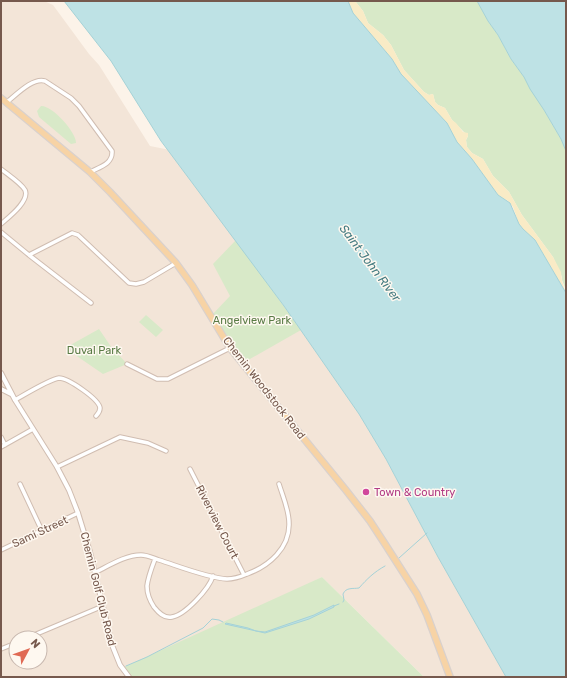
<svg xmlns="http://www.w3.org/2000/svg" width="567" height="678" viewBox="0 0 567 678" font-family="Rubik,sans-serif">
<rect width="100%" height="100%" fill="#fcf3e9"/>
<!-- residential -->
<path fill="#f3e5d8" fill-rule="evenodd" d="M 1,1 L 44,1 L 53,5 L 89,54 L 99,65 L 150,146 L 170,150 L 284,306 L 359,414 L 386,459 L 438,557 L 506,677 L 424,677 L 322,577 L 129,677 L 1,677 ZM 16,638 L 40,638 L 40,662 L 16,662 Z"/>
<!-- green -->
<path fill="#d8e9c8" d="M 355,1 L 477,1 L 478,2 L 488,21 L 498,35 L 511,59 L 527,81 L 565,146 L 566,151 L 566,290 L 562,280 L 562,277 L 553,257 L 522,215 L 509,192 L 493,176 L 483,159 L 472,153 L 467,147 L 466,140 L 468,136 L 452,120 L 445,108 L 438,105 L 435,102 L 433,94 L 429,95 L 424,92 L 404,70 L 391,45 L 383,35 L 368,23 L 363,11 Z
M 41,106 C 52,105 77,133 76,143 L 71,144 L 39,117 L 37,111 Z
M 236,240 L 301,330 L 243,363 L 211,316 L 230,296 L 213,264 Z
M 146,315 L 163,330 L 156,337 L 139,322 Z
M 99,329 L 114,351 L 117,353 L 127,364 L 103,374 L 65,348 Z
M 322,577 L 424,677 L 129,677 L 122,668 Z"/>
<!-- sand -->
<path fill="#f9ebc6" d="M 348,1 L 355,1 L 363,11 L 368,23 L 383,35 L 391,45 L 404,70 L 424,92 L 429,95 L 433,94 L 435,102 L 438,105 L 445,108 L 452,120 L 456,123 L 463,132 L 468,133 L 468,136 L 466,140 L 467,147 L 472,153 L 483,159 L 493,176 L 509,192 L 522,215 L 553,257 L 561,272 L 562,281 L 566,293 L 535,240 L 523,229 L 519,224 L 513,207 L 507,200 L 502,199 L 498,195 L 472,159 L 457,142 L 447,123 L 401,74 L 392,59 L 353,13 Z"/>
<!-- water -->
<path fill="#bee2e5" stroke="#a5d2d7" d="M 64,1 L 348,1 L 353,13 L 392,59 L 401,74 L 447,123 L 457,142 L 472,159 L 498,195 L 510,203 L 519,224 L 523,229 L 535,240 L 566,293 L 566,677 L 506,677 L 438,557 L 386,459 L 359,414 L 284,306 L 161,141 L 111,61 Z
M 477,1 L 566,1 L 566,151 L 561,139 L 544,110 L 530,89 L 524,77 L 511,59 L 498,35 L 488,21 Z
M 334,605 L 334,607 L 309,619 L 265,633 L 225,624 L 226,623 L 248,628 L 256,631 L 265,632 L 314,615 Z"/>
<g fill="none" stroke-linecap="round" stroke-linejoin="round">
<!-- stream -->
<path stroke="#a5d2d7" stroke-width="1" d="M 399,558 L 427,533
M 343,602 L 344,600 L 343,594 C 346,587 353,589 359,588 C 367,579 374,572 385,566
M 334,606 L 339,604
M 126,666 L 147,657 L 203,628 L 212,619 L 219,620 L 223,622"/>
<!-- minor casing -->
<g stroke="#d0bdb1" stroke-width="5.5">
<path id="minor" d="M 7,102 C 16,95 33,77 45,81 L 71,98 L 79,106 L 112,151 C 113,164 100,167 90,172
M 1,169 C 7,174 21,183 25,190 C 30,201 9,217 1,224
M 1,232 L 29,255 L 91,303
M 29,255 L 72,233 L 78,235 L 129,283 L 136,284 L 144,282 L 176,263
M 127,364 L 157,379 L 168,379 L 230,348
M 15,400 C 24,395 50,379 59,378 C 68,378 99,399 100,408 C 100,412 98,414 96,416
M 1,437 L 5,445
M 1,447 L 33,429
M 57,467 L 120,437 L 148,443 L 166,451
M 190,469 L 244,575
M 20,484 L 42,531
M 1,550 L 78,513
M 155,559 C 152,567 148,577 147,586 C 147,593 150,601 154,607 C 158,612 164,619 172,617 C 185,615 209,589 213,576
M 96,572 C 110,565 126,555 141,555 C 147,555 153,558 159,560 C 178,566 208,578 227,579 C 235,579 240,577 247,574 C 269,566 290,548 289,523 C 289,510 283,497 279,484
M 27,638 L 103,606
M 1,649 L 16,643"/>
</g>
<!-- tertiary casing -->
<g stroke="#d0bdb1" stroke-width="6">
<path id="tertiary" d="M 1,373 L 15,400 L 57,467 L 69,490 L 78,513 L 90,552 L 112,645 L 120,665 L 129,677
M 1,389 L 11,394"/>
</g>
<!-- primary casing -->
<g stroke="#d9d1cd" stroke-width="8">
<path id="primary" d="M 1,98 L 90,172 L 110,192 L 176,263 L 192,285 L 230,348 L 345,489 L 370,521 L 385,544 L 417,594 L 427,615 L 450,677"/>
</g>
<!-- minor -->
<use href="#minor" stroke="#fff" stroke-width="3.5"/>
<!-- tertiary -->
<use href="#tertiary" stroke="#fff" stroke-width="4"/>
<!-- primary -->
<use href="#primary" stroke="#f7d3a5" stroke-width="5.5"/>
</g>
<!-- markers -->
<circle fill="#d1479c" stroke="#fef8f0" stroke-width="1.5" cx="366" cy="492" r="4"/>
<g text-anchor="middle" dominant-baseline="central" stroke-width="3" stroke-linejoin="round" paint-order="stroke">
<!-- park labels -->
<g font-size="11" fill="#597b45" stroke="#fef8f0">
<text x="252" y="320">Angelview Park</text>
<text x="94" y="350">Duval Park</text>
</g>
<!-- street labels -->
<g font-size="11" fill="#76594d" stroke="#fef8f0">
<text transform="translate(264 388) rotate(52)">Chemin Woodstock Road</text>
<text transform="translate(217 522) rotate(63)">Riverview Court</text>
<text transform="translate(40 532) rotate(-25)">Sami Street</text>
<text transform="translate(98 589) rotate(76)">Chemin Golf Club Road</text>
</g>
<!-- hotel labels -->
<g font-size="11" fill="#b23c85" stroke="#fef8f0" text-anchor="start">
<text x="374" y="492">Town &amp; Country</text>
</g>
<!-- water labels -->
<g font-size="12" font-style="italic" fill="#447b81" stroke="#fef8f0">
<text transform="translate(370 263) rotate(53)">Saint John River</text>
</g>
</g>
<!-- border -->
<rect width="567" height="678" fill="none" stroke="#76594d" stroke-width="4"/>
<!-- north arrow -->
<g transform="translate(28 650) rotate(49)"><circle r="19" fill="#fef8f0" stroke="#c8b8af"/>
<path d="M0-3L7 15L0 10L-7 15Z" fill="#e06a54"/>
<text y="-6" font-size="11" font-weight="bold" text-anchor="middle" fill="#76594d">N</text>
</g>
</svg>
